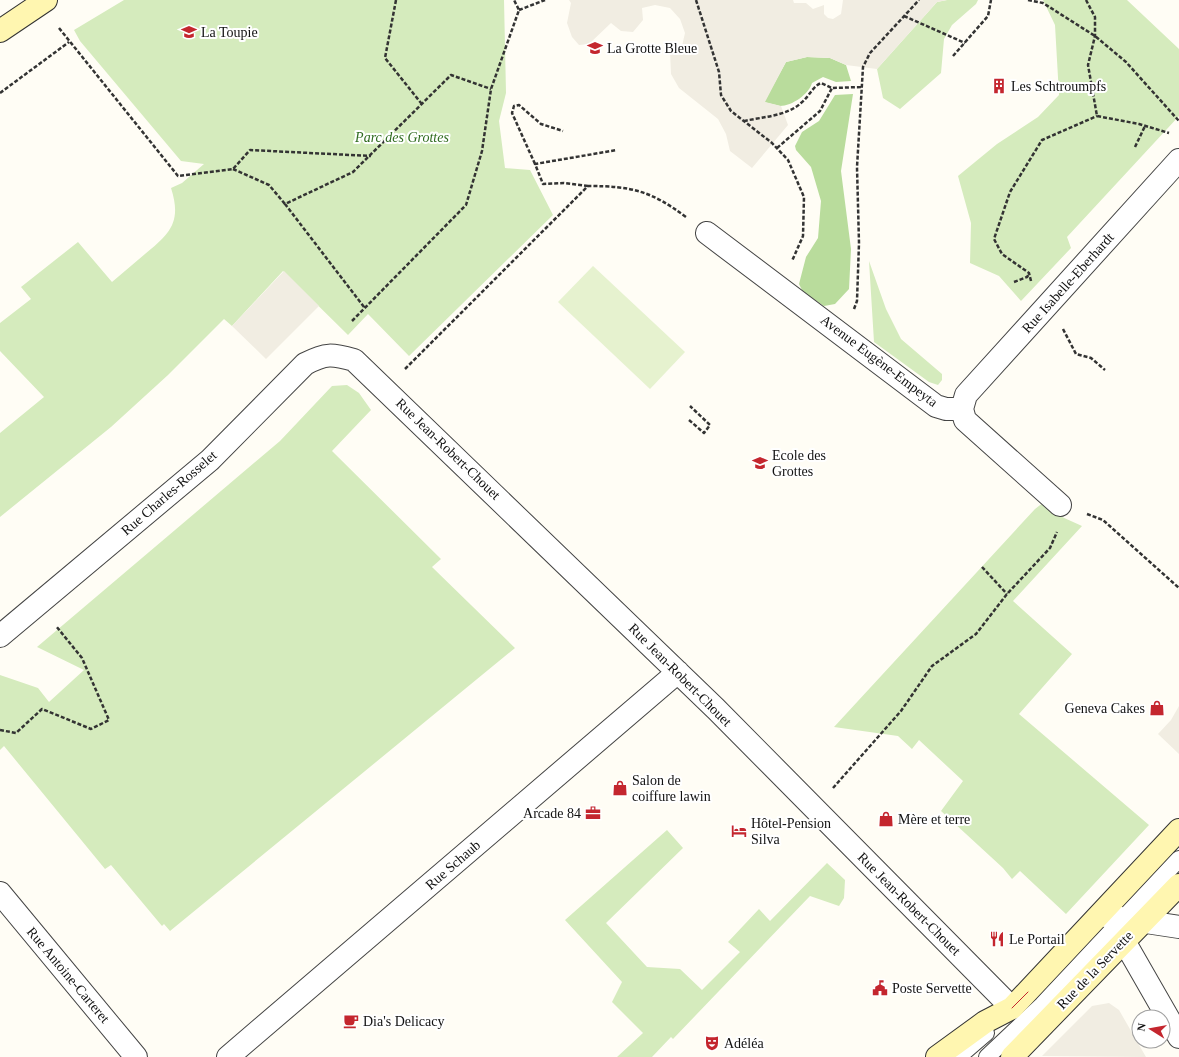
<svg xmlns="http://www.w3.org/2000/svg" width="1179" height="1057" viewBox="0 0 1179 1057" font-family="'Times New Roman',serif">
<rect width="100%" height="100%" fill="#fffdf5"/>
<!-- green -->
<path fill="#d5ebbd" d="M 124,0 L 504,0 L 506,93 L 499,121 L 505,168 L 530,170 L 553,215 L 409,356 L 368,314 L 348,335 L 283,271 L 232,326 L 224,319 L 168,375 L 111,427 L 0,517 L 0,433 L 44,397 L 0,351 L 0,323 L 31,299 L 21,287 L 78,242 L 112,282 C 123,273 134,263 145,254 C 170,234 182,222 171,188 L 182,183 L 204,164 L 181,161 L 80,41 L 74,30 Z
M 947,0 L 978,0 L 976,4 L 952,25 L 944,39 L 941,73 L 900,109 L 883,98 L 877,69 L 937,2 Z
M 1043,0 L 1127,0 L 1179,49 L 1179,116 L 1067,237 L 1071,248 L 1021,301 L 999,276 L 970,263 L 971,223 L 958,176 L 997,144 L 1038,117 L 1059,95 L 1055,25 Z
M 869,261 L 886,309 L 901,339 L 942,374 L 942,380 L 938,385 L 929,382 L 874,342 Z
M 347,385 L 359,393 L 371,410 L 332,451 L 441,559 L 432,567 L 515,648 L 170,931 L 164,924 L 162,926 L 111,865 L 105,869 L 4,746 L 0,750 L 0,675 L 38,688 L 49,702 L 84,670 L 37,647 L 280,441 L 332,386 Z
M 1044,502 L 1051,512 L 1082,526 L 1013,601 L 1072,654 L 1019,714 L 1149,825 L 1066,914 L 1020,871 L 1012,879 L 1003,868 L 941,811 L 963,781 L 919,740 L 912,749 L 898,736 L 834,727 L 1035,509 Z
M 667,830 L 683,848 L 606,923 L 647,967 L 680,969 L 702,990 L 740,952 L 728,942 L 759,909 L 770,921 L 827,863 L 845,880 L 844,898 L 839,906 L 810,896 L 673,1039 L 671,1037 L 652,1057 L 617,1057 L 643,1033 L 612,1002 L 622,982 L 565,920 Z"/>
<!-- forest -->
<path fill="#b9dc9c" d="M 807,57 L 830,58 L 846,65 L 851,81 L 836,82 L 823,77 L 812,83 C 809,94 792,106 780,106 C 775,105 769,103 764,102 L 786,62 Z
M 853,94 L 841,171 L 851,249 L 849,289 L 835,304 L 824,306 L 803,292 L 799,284 L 806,257 L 818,238 L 821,201 L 811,167 L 796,150 L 795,146 L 802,132 L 819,121 L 835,95 Z"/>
<!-- pitch -->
<path fill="#e6f2cf" d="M 593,266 L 685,352 L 650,389 L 558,302 Z"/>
<!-- plaza -->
<path fill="#f1ede2" d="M 569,0 L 793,0 L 794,3 L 806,3 L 813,9 L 824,5 L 824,14 L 828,18 L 833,19 L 841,14 L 843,0 L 947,0 L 937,2 L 877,69 L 846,65 L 830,58 L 807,57 L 786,62 L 765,102 L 781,106 L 788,125 L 752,168 L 730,151 L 726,134 L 718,119 L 679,88 L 671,74 L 670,51 L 682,46 L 685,33 L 680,19 L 670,8 L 655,5 L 642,8 L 643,20 L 633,32 L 621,31 L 611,23 L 589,44 L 579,45 L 572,37 L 567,23 L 571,3 Z
M 284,271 L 319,306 L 266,359 L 232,326 Z
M 1179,706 L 1179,754 L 1158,734 L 1171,720 Z
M 1109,1003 L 1119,1010 L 1146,1057 L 1042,1056 L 1092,1006 Z"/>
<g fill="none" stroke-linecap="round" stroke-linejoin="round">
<!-- lane casing -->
<g stroke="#444" stroke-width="18">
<path id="lane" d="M 958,1057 L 986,1033
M 987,1057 L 1042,1005 L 1179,859"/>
</g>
<!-- street casing -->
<g stroke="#444" stroke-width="24">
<path id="street" d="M 707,233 L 936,406 L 946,409 L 962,409
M 962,409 L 966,395 L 1179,160
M 962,409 L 965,420 L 1060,505
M 0,636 L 210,460 L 305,364 C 326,353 332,354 354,360 L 716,709 L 1012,1008
M 0,893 L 136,1057
M 1100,915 L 1179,927
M 1124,941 L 1179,1037
M 228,1057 L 678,672"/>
</g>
<!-- secondary casing -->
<g stroke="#333" stroke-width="24">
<path id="secondary" d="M 0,31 L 46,0
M 937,1057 L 985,1022 L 1012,1008 L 1179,830
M 1012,1057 L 1179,885"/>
</g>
<!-- path -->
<path stroke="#333" stroke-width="2.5" stroke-dasharray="4 2" stroke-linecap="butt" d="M 396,0 L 385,58 L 421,103
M 696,0 L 719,72 L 721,95 L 731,111 L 772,143 L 788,160 L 804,197 L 803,236 L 792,261
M 1028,0 L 1043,3 L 1095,36 L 1126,62 L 1179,121
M 1086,0 L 1095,17 L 1095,36 L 1088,65 L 1097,116 L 1139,124 L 1169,133
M 519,10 L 545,0
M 904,16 L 965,43
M 59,28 L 178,176 L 233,169 L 250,150 L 371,156
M 953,56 L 988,16 L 991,0
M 0,93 L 69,42
M 744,121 C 762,117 787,116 801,103 C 809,97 812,87 821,83 L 832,88 L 862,87
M 1135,147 L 1145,126
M 777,148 L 820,111 L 832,88
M 535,164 L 512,113 L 514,106 L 519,105 L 541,124 L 563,131
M 233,169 L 269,185 L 285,204
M 588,186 L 564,183 L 543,184 L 535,164 L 617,150
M 1031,281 L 1029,273 L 1002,254 L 994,239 L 1010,192 L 1042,140 L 1097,116
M 1014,282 L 1027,277 L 1029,274
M 364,307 L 285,204 L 353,172 L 451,75 L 491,89
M 854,309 L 857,301 L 859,243 L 857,167 L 863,67 L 870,53 L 919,0
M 352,321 L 466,205 L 482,151 L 491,89 L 519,10 L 514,0
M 1063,329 L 1076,354 L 1091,358 L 1105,370
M 405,369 L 588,186 C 632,186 651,191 686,217
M 689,420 L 704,433 L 710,425 L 690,406
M 1087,514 L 1103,520 L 1179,588
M 982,567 L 1007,594
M 0,730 L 16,733 L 42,709 L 91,729 L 109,720 L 82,658 L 56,626
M 833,788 L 901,711 L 932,666 L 976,634 L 1007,594 L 1050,548 L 1057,532"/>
<!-- lane -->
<use href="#lane" stroke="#fff" stroke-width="16"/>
<!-- street -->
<use href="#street" stroke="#fff" stroke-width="22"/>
<!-- secondary -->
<use href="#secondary" stroke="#fff6b0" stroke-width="22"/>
<!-- tram -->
<path stroke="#c4262e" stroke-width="1" d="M 1012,1008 L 1028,992"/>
</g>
<!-- icons -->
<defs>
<g id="school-bare" transform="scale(1.2)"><path d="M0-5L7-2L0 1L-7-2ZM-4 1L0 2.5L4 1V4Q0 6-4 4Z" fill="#c4262e" stroke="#fff" stroke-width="2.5" paint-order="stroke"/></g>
<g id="building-bare" transform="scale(1.2)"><path d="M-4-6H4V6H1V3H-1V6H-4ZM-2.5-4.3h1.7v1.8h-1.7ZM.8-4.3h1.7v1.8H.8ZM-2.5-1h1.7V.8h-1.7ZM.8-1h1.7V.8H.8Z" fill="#c4262e" stroke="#fff" stroke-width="2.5" paint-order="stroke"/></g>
<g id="shop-bare" transform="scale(1.2)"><path d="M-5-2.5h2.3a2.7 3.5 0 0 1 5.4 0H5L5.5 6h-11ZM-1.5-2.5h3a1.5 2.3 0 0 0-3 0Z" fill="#c4262e" stroke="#fff" stroke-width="2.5" paint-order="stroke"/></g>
<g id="office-bare" transform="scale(1.2)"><path d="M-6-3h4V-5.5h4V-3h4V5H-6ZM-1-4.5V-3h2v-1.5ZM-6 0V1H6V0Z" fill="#c4262e" stroke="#fff" stroke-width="2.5" paint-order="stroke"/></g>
<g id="hotel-bare" transform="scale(1.2)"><path d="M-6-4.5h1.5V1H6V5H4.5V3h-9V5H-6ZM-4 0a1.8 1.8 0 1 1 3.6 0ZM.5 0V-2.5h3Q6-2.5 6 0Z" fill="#c4262e" stroke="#fff" stroke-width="2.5" paint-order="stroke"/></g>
<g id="restaurant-bare" transform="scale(1.2)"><path d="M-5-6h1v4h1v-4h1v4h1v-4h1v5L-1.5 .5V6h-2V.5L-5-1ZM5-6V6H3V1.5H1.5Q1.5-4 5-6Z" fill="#c4262e" stroke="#fff" stroke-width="2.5" paint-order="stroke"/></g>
<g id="civic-bare" transform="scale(1.2)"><path d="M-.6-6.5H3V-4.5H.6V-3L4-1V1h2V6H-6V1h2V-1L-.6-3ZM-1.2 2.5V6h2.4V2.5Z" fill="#c4262e" stroke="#fff" stroke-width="2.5" paint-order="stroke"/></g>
<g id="cafe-bare" transform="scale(1.2)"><path d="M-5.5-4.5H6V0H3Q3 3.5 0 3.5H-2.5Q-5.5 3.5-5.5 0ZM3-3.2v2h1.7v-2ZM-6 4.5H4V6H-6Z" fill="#c4262e" stroke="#fff" stroke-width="2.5" paint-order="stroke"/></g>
<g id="theatre-bare" transform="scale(1.2)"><path d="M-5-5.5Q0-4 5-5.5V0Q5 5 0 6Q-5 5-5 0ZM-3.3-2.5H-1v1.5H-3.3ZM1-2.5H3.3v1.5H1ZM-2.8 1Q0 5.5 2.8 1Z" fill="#c4262e" stroke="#fff" stroke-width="2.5" paint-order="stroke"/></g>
</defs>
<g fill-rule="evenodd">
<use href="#school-bare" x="189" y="32"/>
<use href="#school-bare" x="595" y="48"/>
<use href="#building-bare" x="999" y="86"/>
<use href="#school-bare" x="760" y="463"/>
<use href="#shop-bare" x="1157" y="708"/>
<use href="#shop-bare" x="620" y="788"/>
<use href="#office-bare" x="593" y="813"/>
<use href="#shop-bare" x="886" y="819"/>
<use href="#hotel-bare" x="739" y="831"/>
<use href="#restaurant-bare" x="997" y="939"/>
<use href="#civic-bare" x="880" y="988"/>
<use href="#cafe-bare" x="351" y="1021"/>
<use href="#theatre-bare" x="712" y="1043"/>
</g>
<g text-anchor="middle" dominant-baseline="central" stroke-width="4" stroke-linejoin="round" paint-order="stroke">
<!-- poi labels -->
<g font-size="14" fill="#111" stroke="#fff" text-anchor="start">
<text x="201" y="32">La Toupie</text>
<text x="607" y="48">La Grotte Bleue</text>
<text x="1011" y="86">Les Schtroumpfs</text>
<text x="772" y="455">Ecole des<tspan x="772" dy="16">Grottes</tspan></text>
<text x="1145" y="708" text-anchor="end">Geneva Cakes</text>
<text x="632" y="780">Salon de<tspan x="632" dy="16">coiffure lawin</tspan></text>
<text x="581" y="813" text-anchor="end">Arcade 84</text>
<text x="898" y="819">Mère et terre</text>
<text x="751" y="823">Hôtel-Pension<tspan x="751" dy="16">Silva</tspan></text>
<text x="1009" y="939">Le Portail</text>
<text x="892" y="988">Poste Servette</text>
<text x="363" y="1021">Dia's Delicacy</text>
<text x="724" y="1043">Adéléa</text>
</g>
<!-- park labels -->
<g font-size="14" font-style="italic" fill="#2f6b1f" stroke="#fff">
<text x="402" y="137">Parc des Grottes</text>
</g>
<!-- street labels -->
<g font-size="14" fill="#111" stroke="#fff">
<text transform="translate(1068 283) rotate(-48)">Rue Isabelle-Eberhardt</text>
<text transform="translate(879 361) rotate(37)">Avenue Eugène-Empeyta</text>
<text transform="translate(448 449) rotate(44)">Rue Jean-Robert-Chouet</text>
<text transform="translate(169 493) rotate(-41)">Rue Charles-Rosselet</text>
<text transform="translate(680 675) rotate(45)">Rue Jean-Robert-Chouet</text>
<text transform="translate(453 865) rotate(-41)">Rue Schaub</text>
<text transform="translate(909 904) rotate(45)">Rue Jean-Robert-Chouet</text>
<text transform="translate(1095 970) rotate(-46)">Rue de la Servette</text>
<text transform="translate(68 975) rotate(50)">Rue Antoine-Carteret</text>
</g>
</g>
<!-- north arrow -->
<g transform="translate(1151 1029) rotate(281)"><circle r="19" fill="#ffffff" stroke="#a0a0a0"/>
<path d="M0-3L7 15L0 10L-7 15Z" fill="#c4262e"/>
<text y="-6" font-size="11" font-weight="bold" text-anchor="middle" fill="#111111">N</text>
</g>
</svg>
